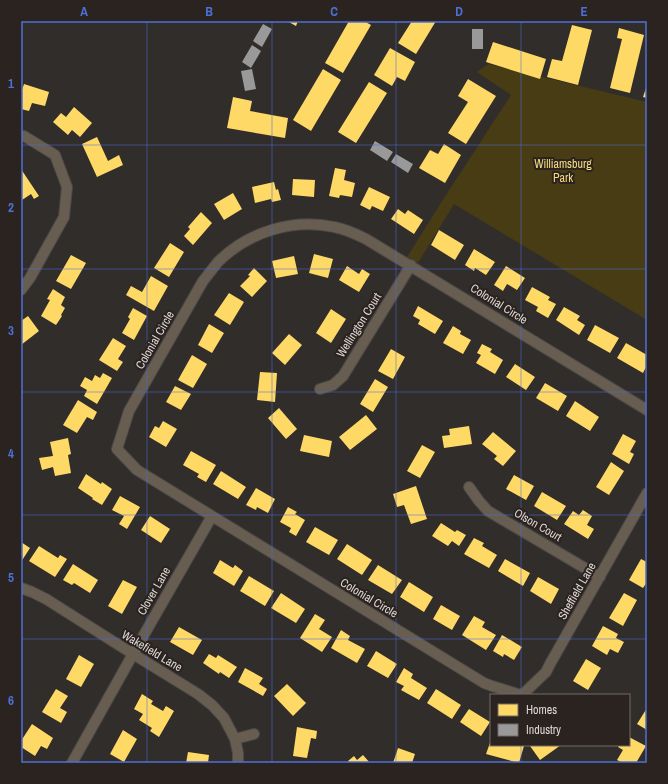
<svg xmlns="http://www.w3.org/2000/svg" width="668" height="784" viewBox="0 0 668 784" font-family="'Archivo Narrow',sans-serif">
<rect width="100%" height="100%" fill="#312d2b"/>
<!-- green -->
<path fill="#473c13" d="M 488,64 L 647,102 L 647,320 L 454,204 L 418,263 L 407,257 L 444,198 L 511,95 L 477,72 Z"/>
<!-- homes -->
<path fill="#ffd966" d="M 287,21 L 298,21 L 296,26 Z
M 349,21 L 364,21 L 371,25 L 343,73 L 325,63 Z
M 412,21 L 436,21 L 416,54 L 398,43 Z
M 572,25 L 592,30 L 578,85 L 547,77 L 552,59 L 562,61 Z
M 619,28 L 644,35 L 630,93 L 610,88 L 622,39 L 617,38 Z
M 493,42 L 546,59 L 540,79 L 486,62 Z
M 390,48 L 415,62 L 405,81 L 397,77 L 392,86 L 374,75 Z
M 323,69 L 341,80 L 311,131 L 293,120 Z
M 468,79 L 496,96 L 466,144 L 448,133 L 468,102 L 458,96 Z
M 369,82 L 387,93 L 356,143 L 338,132 Z
M 24,84 L 49,92 L 45,106 L 32,103 L 29,111 L 21,109 L 21,93 Z
M 647,85 L 647,98 L 643,97 Z
M 233,97 L 252,101 L 250,111 L 288,118 L 285,138 L 227,128 Z
M 74,107 L 92,123 L 80,137 L 72,130 L 68,135 L 53,122 L 61,113 L 66,117 Z
M 97,137 L 108,161 L 119,155 L 123,165 L 97,177 L 82,144 Z
M 444,144 L 461,155 L 445,183 L 419,168 L 430,150 L 438,154 Z
M 335,168 L 346,170 L 344,180 L 355,183 L 352,197 L 340,195 L 339,198 L 329,196 Z
M 21,169 L 39,196 L 34,199 L 31,194 L 22,200 L 21,198 Z
M 293,179 L 315,180 L 314,197 L 292,195 Z
M 274,182 L 276,190 L 278,189 L 281,200 L 272,202 L 271,199 L 255,203 L 252,187 Z
M 369,187 L 390,197 L 383,211 L 372,206 L 370,210 L 360,205 Z
M 233,193 L 242,209 L 224,220 L 214,204 Z
M 398,209 L 405,214 L 408,210 L 423,220 L 414,234 L 391,219 Z
M 201,212 L 212,223 L 193,245 L 184,236 L 190,229 L 188,227 Z
M 439,230 L 464,245 L 455,260 L 431,245 Z
M 170,243 L 184,252 L 169,277 L 154,268 Z
M 474,249 L 495,262 L 486,275 L 475,268 L 474,271 L 465,265 Z
M 314,254 L 333,259 L 328,278 L 309,273 Z
M 71,255 L 86,263 L 71,289 L 56,281 Z
M 294,256 L 298,274 L 276,278 L 272,261 Z
M 347,266 L 359,274 L 362,269 L 370,274 L 359,292 L 339,280 Z
M 506,266 L 525,278 L 517,290 L 507,284 L 503,291 L 494,285 Z
M 254,268 L 267,281 L 252,297 L 240,286 L 250,276 L 248,275 Z
M 151,276 L 168,286 L 154,311 L 126,295 L 131,286 L 142,292 Z
M 532,287 L 550,297 L 548,300 L 556,304 L 548,318 L 536,311 L 538,307 L 525,300 Z
M 53,289 L 65,297 L 61,305 L 65,308 L 61,315 L 62,316 L 56,325 L 41,316 L 50,300 L 47,299 Z
M 229,293 L 244,302 L 230,325 L 214,315 Z
M 418,306 L 443,321 L 435,334 L 418,324 L 420,320 L 413,316 Z
M 564,307 L 580,316 L 577,320 L 585,325 L 579,335 L 556,320 Z
M 133,308 L 147,316 L 134,340 L 122,333 L 130,319 L 128,317 Z
M 331,309 L 346,319 L 331,343 L 316,333 Z
M 28,316 L 39,331 L 21,345 L 21,321 Z
M 209,324 L 224,333 L 212,353 L 198,345 Z
M 595,325 L 619,338 L 610,353 L 587,340 Z
M 453,326 L 461,331 L 460,334 L 471,340 L 463,354 L 443,343 Z
M 289,334 L 302,345 L 285,365 L 272,353 Z
M 113,338 L 126,346 L 118,359 L 123,362 L 117,371 L 99,360 Z
M 626,343 L 647,355 L 647,365 L 643,373 L 617,358 Z
M 482,344 L 492,349 L 490,352 L 503,360 L 495,374 L 476,363 L 481,355 L 477,353 Z
M 391,349 L 405,357 L 393,379 L 378,371 Z
M 192,355 L 207,364 L 193,388 L 178,380 Z
M 515,364 L 535,377 L 526,390 L 506,377 Z
M 260,372 L 277,373 L 275,402 L 257,400 Z
M 103,373 L 112,378 L 97,404 L 84,396 L 87,390 L 80,386 L 85,377 L 92,381 L 95,375 L 100,378 Z
M 375,379 L 388,387 L 373,412 L 360,404 Z
M 545,383 L 567,396 L 558,411 L 536,398 Z
M 175,386 L 191,394 L 181,410 L 166,402 Z
M 78,400 L 97,412 L 93,420 L 87,417 L 77,433 L 63,425 Z
M 575,401 L 599,417 L 590,431 L 566,416 Z
M 279,408 L 297,429 L 286,439 L 268,418 Z
M 366,415 L 377,429 L 350,450 L 339,437 Z
M 163,421 L 177,429 L 166,447 L 149,437 L 155,426 L 159,428 Z
M 469,426 L 472,444 L 444,448 L 442,436 L 450,435 L 449,429 Z
M 493,432 L 516,451 L 503,466 L 494,459 L 497,456 L 482,444 Z
M 623,434 L 636,441 L 630,452 L 634,454 L 629,464 L 612,454 Z
M 304,435 L 332,441 L 329,457 L 300,451 Z
M 68,438 L 71,454 L 68,455 L 71,473 L 55,476 L 53,467 L 42,470 L 39,458 L 53,456 L 50,442 Z
M 422,445 L 435,452 L 420,478 L 407,471 Z
M 191,451 L 216,465 L 206,482 L 197,477 L 199,474 L 183,465 Z
M 611,462 L 624,471 L 609,495 L 596,487 Z
M 221,471 L 246,487 L 238,499 L 213,484 Z
M 86,474 L 101,484 L 102,482 L 112,489 L 102,505 L 92,499 L 93,498 L 78,488 Z
M 514,475 L 534,486 L 526,500 L 506,489 Z
M 416,486 L 427,519 L 411,524 L 404,505 L 397,507 L 393,494 Z
M 256,488 L 275,499 L 268,513 L 257,507 L 256,510 L 246,505 Z
M 542,492 L 566,506 L 557,520 L 534,506 Z
M 120,496 L 140,507 L 127,529 L 119,524 L 124,516 L 112,510 Z
M 288,507 L 297,512 L 295,514 L 305,520 L 296,536 L 289,532 L 291,528 L 280,522 Z
M 583,510 L 592,516 L 587,525 L 594,529 L 588,539 L 564,524 L 573,511 L 579,515 Z
M 150,516 L 170,529 L 161,543 L 141,530 Z
M 441,523 L 455,532 L 457,530 L 466,535 L 459,546 L 452,541 L 448,546 L 432,536 Z
M 315,527 L 338,540 L 329,555 L 306,542 Z
M 474,538 L 484,543 L 482,546 L 497,555 L 489,568 L 464,554 Z
M 21,542 L 30,548 L 21,562 Z
M 347,544 L 372,560 L 362,575 L 337,559 Z
M 39,546 L 58,558 L 60,555 L 67,559 L 55,577 L 29,561 Z
M 505,559 L 530,573 L 523,586 L 498,571 Z
M 641,559 L 647,562 L 647,582 L 643,588 L 629,580 Z
M 220,560 L 233,568 L 235,565 L 243,571 L 234,586 L 213,573 Z
M 73,564 L 98,580 L 90,593 L 74,583 L 72,585 L 63,580 Z
M 378,565 L 402,580 L 392,594 L 368,580 Z
M 249,576 L 274,591 L 265,606 L 240,591 Z
M 538,577 L 559,589 L 551,604 L 530,591 Z
M 123,580 L 137,587 L 122,614 L 108,606 Z
M 409,582 L 433,597 L 424,612 L 400,597 Z
M 281,593 L 305,609 L 296,623 L 271,608 Z
M 624,593 L 637,600 L 623,626 L 609,618 Z
M 441,605 L 460,616 L 452,630 L 433,619 Z
M 315,614 L 325,620 L 319,629 L 332,637 L 322,652 L 300,638 Z
M 474,616 L 485,622 L 482,627 L 496,635 L 486,650 L 462,635 Z
M 603,626 L 618,634 L 616,638 L 624,642 L 618,653 L 610,649 L 607,655 L 592,646 Z
M 179,627 L 202,640 L 193,655 L 170,642 Z
M 341,630 L 350,636 L 348,640 L 365,649 L 357,663 L 331,648 Z
M 502,635 L 522,647 L 514,660 L 504,654 L 503,657 L 493,651 Z
M 376,651 L 397,664 L 388,678 L 367,666 Z
M 209,654 L 216,658 L 218,655 L 237,667 L 229,678 L 220,672 L 219,674 L 203,663 Z
M 79,655 L 94,664 L 81,687 L 66,679 Z
M 586,659 L 601,668 L 588,690 L 573,681 Z
M 245,668 L 263,678 L 259,684 L 267,689 L 263,696 L 238,682 Z
M 404,668 L 413,674 L 411,678 L 427,688 L 419,700 L 401,690 L 404,686 L 396,682 Z
M 287,684 L 306,703 L 293,716 L 274,696 Z
M 56,689 L 68,696 L 60,708 L 67,712 L 61,723 L 42,712 Z
M 436,689 L 461,705 L 452,719 L 427,703 Z
M 142,694 L 153,701 L 151,704 L 163,711 L 166,706 L 174,711 L 159,737 L 150,731 L 152,728 L 139,720 L 143,714 L 134,709 Z
M 647,708 L 647,730 L 637,724 Z
M 469,709 L 490,722 L 481,736 L 460,722 Z
M 32,724 L 53,738 L 47,749 L 41,746 L 35,756 L 21,747 L 21,741 Z
M 297,727 L 317,731 L 316,739 L 311,738 L 307,758 L 293,756 Z
M 123,730 L 137,739 L 124,762 L 110,754 Z
M 629,737 L 646,746 L 636,763 L 623,763 L 617,760 L 623,750 L 618,747 L 619,745 L 629,745 Z
M 491,740 L 491,745 L 520,745 L 524,746 L 519,763 L 486,754 Z
M 531,745 L 561,745 L 540,760 L 530,746 Z
M 398,748 L 415,754 L 412,763 L 393,763 Z
M 188,752 L 209,755 L 208,763 L 186,763 Z
M 363,755 L 370,763 L 349,763 L 348,761 L 354,756 L 357,760 Z"/>
<!-- industry -->
<path fill="#999" d="M 263,24 L 272,29 L 262,47 L 253,41 Z
M 472,29 L 483,29 L 483,49 L 472,49 Z
M 252,45 L 261,51 L 251,68 L 242,62 Z
M 252,69 L 256,89 L 245,91 L 241,71 Z
M 375,141 L 393,152 L 387,161 L 370,150 Z
M 396,154 L 413,164 L 408,173 L 391,162 Z"/>
<g fill="none" stroke-linecap="round" stroke-linejoin="round">
<!-- minor casing -->
<g stroke="#4c4847" stroke-width="12">
<path id="minor" d="M 21,136 L 24,136 L 55,155 L 67,187 L 64,217 L 30,278 L 21,290
M 320,389 L 333,385 L 343,376 L 411,265
M 469,487 L 479,501 L 488,511 L 600,577
M 21,588 L 32,592 L 46,599 L 133,654 L 198,694 L 212,705 L 224,718 L 235,739 L 238,753 L 238,763
M 521,695 L 492,686 L 484,683 L 137,470 L 117,449 L 129,411 L 203,281 C 208,275 213,268 218,262 C 248,232 293,218 334,227 C 345,229 356,234 366,239 L 647,410
M 522,695 L 546,672 L 550,664 L 647,493
M 235,739 L 254,734
M 72,763 L 133,654 L 212,516"/>
</g>
<!-- minor -->
<use href="#minor" stroke="#675d51" stroke-width="10"/>
</g>
<!-- grid -->
<path fill="none" stroke="#4d70d8" stroke-width="1" stroke-opacity="0.55" d="M 147,21 L 147,763M 272,21 L 272,763M 396,21 L 396,763M 521,21 L 521,695M 21,145 L 647,145M 21,269 L 647,269M 21,392 L 647,392M 21,515 L 647,515M 21,639 L 647,639M 521,745 L 521,763"/>
<g text-anchor="middle" dominant-baseline="central" stroke-width="4" stroke-linejoin="round" paint-order="stroke">
<!-- park labels -->
<g font-size="12" fill="#f8dd7c" stroke="#2a231f">
<text x="563" y="164">Williamsburg<tspan x="563" dy="14">Park</tspan></text>
</g>
<!-- street labels -->
<g font-size="12" fill="#ded8d6" stroke="#2a231f">
<text transform="translate(499 304) rotate(32)">Colonial Circle</text>
<text transform="translate(359 325) rotate(-58)">Wellington Court</text>
<text transform="translate(155 340) rotate(-60)">Colonial Circle</text>
<text transform="translate(538 525) rotate(30)">Olson Court</text>
<text transform="translate(154 591) rotate(-60)">Clover Lane</text>
<text transform="translate(577 591) rotate(-60)">Sheffield Lane</text>
<text transform="translate(369 598) rotate(31)">Colonial Circle</text>
<text transform="translate(152 651) rotate(31)">Wakefield Lane</text>
</g>
</g>
<!-- border -->
<rect width="668" height="784" fill="none" stroke="#2a231f" stroke-width="44"/>
<!-- legend -->
<rect x="490" y="694" width="140" height="52" fill="#2a231f" stroke="#726b68"/>
<rect x="498" y="704" width="20" height="12" fill="#ffd966" stroke="#726b68"/>
<text x="526" y="714" font-size="12" fill="#ded8d6">Homes</text>
<rect x="498" y="724" width="20" height="12" fill="#999999" stroke="#726b68"/>
<text x="526" y="734" font-size="12" fill="#ded8d6">Industry</text>
<rect x="22" y="22" width="624" height="740" fill="none" stroke="#4d70d8" stroke-width="1.5"/>
<g font-size="13" text-anchor="middle" font-weight="bold" fill="#4d70d8">
<text x="84" y="16">A</text>
<text x="209" y="16">B</text>
<text x="334" y="16">C</text>
<text x="459" y="16">D</text>
<text x="584" y="16">E</text>
<text x="11" y="88">1</text>
<text x="11" y="212">2</text>
<text x="11" y="335">3</text>
<text x="11" y="458">4</text>
<text x="11" y="582">5</text>
<text x="11" y="705">6</text>
</g>
</svg>
